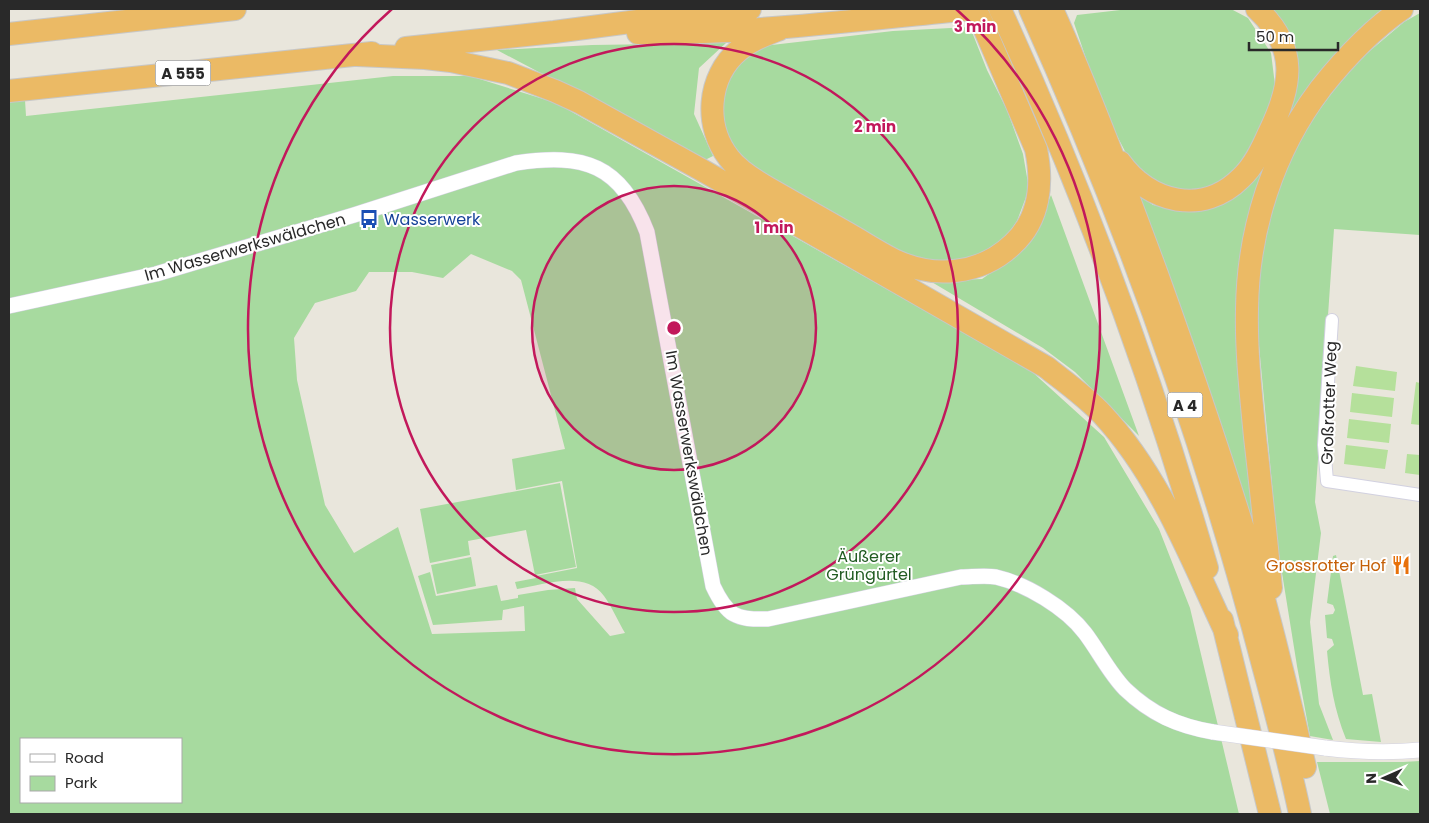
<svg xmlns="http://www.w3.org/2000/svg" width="1429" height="823" viewBox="0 0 1429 823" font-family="Poppins,sans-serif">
<rect width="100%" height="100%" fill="#e9e6dc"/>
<!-- green -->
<path fill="#a7da9f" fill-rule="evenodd" d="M 1129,9 L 1231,9 L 1248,18 L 1271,53 L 1276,93 L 1262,127 L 1232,177 L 1206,189 L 1178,193 L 1155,183 L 1132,165 L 1110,122 L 1093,79 L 1074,23 L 1077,15 Z
M 1269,9 L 1384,9 L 1377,13 L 1328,63 L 1243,244 L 1237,282 L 1238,369 L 1254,517 L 1250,520 L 1136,193 L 1153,205 L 1177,210 L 1227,201 L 1297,83 Z
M 1420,13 L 1420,235 L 1334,229 L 1315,502 L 1321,533 L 1310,622 L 1319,704 L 1333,740 L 1310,736 L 1297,666 L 1278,548 L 1258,335 L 1258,279 L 1264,239 L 1273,206 L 1284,175 L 1299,143 L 1314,117 L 1352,66 L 1404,22 Z
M 970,27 L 987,70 L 1007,110 L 1023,154 L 1029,189 L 1017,221 L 1006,237 L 983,255 L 949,262 L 911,257 L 849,226 L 738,158 L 722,130 L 721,106 L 731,71 L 763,46 L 893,31 Z
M 726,43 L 699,68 L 694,114 L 713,156 L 705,160 L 497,50 L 592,45 Z
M 393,76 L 470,76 L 556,103 L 1029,369 L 1104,437 L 1159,529 L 1190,608 L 1239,814 L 9,814 L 9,102 L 25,100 L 26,116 ZM 471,254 L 512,271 L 521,280 L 565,449 L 512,459 L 516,490 L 562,481 L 577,568 L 536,576 L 536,578 L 515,582 L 517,589 C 543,585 585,569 604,596 C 612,607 618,621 625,633 L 610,636 L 577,599 L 575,588 L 548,590 L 518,595 L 518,598 L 501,601 L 497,585 L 436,596 L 430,572 L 418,576 L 433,625 L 502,620 L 503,610 L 524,606 L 525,631 L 432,634 L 398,527 L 354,553 L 325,505 L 297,380 L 294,338 L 315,303 L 356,291 L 369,272 L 412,272 L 443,278 ZM 21,739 L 181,739 L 181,802 L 21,802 Z
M 1051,195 L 1139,436 L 1075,372 L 1043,348 L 930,281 L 982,279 L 1009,260 L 1035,232 Z
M 560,483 L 576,567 L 535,575 L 526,530 L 468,541 L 470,555 L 430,563 L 420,509 Z
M 1336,555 L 1363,695 L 1372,694 L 1381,742 L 1346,739 C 1334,709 1330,683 1327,651 L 1334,645 L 1332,639 L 1327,638 L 1325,615 L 1333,614 L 1335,610 L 1333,605 L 1327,603 L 1333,556 Z
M 471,557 L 476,586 L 437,594 L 431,565 Z
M 1420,761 L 1420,814 L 1330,814 L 1317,762 L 1403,762 Z"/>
<!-- pitch -->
<path fill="#b5e09b" d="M 1356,366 L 1397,372 L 1395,391 L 1353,386 Z
M 1416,382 L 1420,383 L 1420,425 L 1411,424 Z
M 1352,393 L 1394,398 L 1392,417 L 1350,412 Z
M 1349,419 L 1391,424 L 1389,443 L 1347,438 Z
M 1346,445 L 1388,450 L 1385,469 L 1344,464 Z
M 1407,454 L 1420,455 L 1420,475 L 1405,473 Z"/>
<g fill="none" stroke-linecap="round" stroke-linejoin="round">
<!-- minor casing -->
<g stroke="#d2d1e0" stroke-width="14">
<path id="minor" d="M 1332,320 L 1324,445 L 1327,481 L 1420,495"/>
</g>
<!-- tertiary casing -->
<g stroke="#d2d1e0" stroke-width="16">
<path id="tertiary" d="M 9,306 L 156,274 L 354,215 L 516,163 C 584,153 621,164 647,232 L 713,586 C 727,616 736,620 768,619 L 961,577 C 972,577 985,575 996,577 C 1026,584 1066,608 1085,633 C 1098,650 1110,674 1125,689 C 1151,714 1178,726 1213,732
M 1325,748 C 1358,752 1388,753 1420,750"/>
</g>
<!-- motorway casing -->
<g stroke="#c7c7c7" stroke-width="24">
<path id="motorway" d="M 1000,9 C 1083,190 1152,377 1207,568
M 1030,9 C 1126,222 1205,443 1264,669 C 1277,717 1290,766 1300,814
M 1052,9 C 1091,96 1124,185 1157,274 C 1195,380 1232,487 1263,595 C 1278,652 1292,709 1305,767
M 780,29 C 765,35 751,40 739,50 C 707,77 704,126 729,158 C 739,171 754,180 768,188 C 794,203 821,218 847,233 C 863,242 878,252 894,260 C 934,279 981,275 1013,244 C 1040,219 1043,183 1036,149 L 976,9
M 638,33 C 749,34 860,20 971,9
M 9,34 L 235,9
M 406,48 L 554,32 L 676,16 L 750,9
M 357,55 L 425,58 L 451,61 L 508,73 L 555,91 L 579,102 L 700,169 L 1046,367 C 1065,382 1085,396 1102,414 C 1160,476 1191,559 1227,635
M 9,91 L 372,53
M 1120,162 C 1149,203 1203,216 1241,178 C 1254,166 1262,149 1269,133 C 1292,86 1299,48 1257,9
M 1271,588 C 1266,538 1261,488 1255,437 C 1251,395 1246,352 1247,309 C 1248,230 1273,151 1321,88 C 1345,58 1371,30 1402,9
M 1222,620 L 1270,814"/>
</g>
<!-- minor -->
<use href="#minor" stroke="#fff" stroke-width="12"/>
<!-- tertiary -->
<use href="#tertiary" stroke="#fff" stroke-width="15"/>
<!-- motorway -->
<use href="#motorway" stroke="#ebba65" stroke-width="22"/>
<!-- tertiary-bridge casing -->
<g stroke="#d2d1e0" stroke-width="16" stroke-linecap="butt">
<path id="tertiary-bridge" d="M 1213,732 L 1325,748"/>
</g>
<!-- tertiary-bridge -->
<use href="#tertiary-bridge" stroke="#fff" stroke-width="15"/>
</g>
<!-- distance rings -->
<circle cx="674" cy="328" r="142" fill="#c2185b" fill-opacity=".12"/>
<g fill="none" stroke="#c2185b" stroke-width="2.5">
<circle cx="674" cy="328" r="142"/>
<circle cx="674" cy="328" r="284"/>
<path d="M956 9A426 426 0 1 1 392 9"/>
</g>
<!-- icons -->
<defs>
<g id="bus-bare" transform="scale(1.5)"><path d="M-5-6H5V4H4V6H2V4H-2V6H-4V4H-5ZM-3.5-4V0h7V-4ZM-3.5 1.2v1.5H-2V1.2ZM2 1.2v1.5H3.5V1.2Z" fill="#1a4fb4" stroke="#fff" stroke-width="2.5" paint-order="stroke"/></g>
<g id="restaurant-bare" transform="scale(1.5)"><path d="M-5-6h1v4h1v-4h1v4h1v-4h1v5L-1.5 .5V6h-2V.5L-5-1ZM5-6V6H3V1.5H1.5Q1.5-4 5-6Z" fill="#e8710a" stroke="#fff" stroke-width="2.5" paint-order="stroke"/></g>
</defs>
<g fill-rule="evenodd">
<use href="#bus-bare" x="369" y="219"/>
<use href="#restaurant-bare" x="1401" y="565"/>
</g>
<g text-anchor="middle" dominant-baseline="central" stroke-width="4" stroke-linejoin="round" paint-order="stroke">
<!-- shield labels -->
<g fill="#fff" stroke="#696969" stroke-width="1">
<rect x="155.5" y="60.5" width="55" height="25" rx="4"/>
<rect x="1167.5" y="392.5" width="35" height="25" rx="4"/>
</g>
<g font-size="15" font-weight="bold" fill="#292929">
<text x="183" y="73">A 555</text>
<text x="1185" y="405">A 4</text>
</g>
<!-- transit labels -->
<g font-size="16" fill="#164399" stroke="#fff" text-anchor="start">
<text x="384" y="219">Wasserwerk</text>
</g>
<!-- street labels -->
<g font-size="16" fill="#292929" stroke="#fff">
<text transform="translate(245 247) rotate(-16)">Im Wasserwerkswäldchen</text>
<text transform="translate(1329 403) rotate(-88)">Großrotter Weg</text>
<text transform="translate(689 453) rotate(80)">Im Wasserwerkswäldchen</text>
</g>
<!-- park labels -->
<g font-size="16" fill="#225c22" stroke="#fff">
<text x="869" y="556">Äußerer<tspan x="869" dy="18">Grüngürtel</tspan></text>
</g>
<!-- food labels -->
<g font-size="16" fill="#c56008" stroke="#fff" text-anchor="end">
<text x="1386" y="565">Grossrotter Hof</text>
</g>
</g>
<circle cx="674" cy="328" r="8" fill="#c2185b" stroke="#fff" stroke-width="2.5"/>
<g font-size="15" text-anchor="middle" font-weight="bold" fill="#c2185b" stroke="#fff" stroke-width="4" stroke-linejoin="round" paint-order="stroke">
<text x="975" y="32">3 min</text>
<text x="875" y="132">2 min</text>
<text x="774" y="233">1 min</text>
</g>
<!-- border -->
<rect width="1429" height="823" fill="none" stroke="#292929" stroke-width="20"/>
<!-- legend -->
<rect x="20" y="738" width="162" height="65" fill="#ffffff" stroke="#a9a9a9"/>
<rect x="30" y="754" width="25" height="8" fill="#ffffff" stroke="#a9a9a9"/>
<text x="65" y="763" font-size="15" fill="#292929">Road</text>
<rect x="30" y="776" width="25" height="15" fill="#a7da9f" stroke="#a9a9a9"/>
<text x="65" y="788" font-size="15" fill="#292929">Park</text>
<!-- north arrow -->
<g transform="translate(1384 778) rotate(268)" stroke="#ffffff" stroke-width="4" paint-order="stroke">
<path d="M0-4L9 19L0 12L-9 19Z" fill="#292929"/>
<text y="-8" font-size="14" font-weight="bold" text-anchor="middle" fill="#292929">N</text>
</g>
<!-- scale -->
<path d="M1249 42v8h89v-8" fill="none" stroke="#292929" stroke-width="2.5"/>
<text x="1256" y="42" font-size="15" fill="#292929" stroke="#ffffff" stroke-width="4" paint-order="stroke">50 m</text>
</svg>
